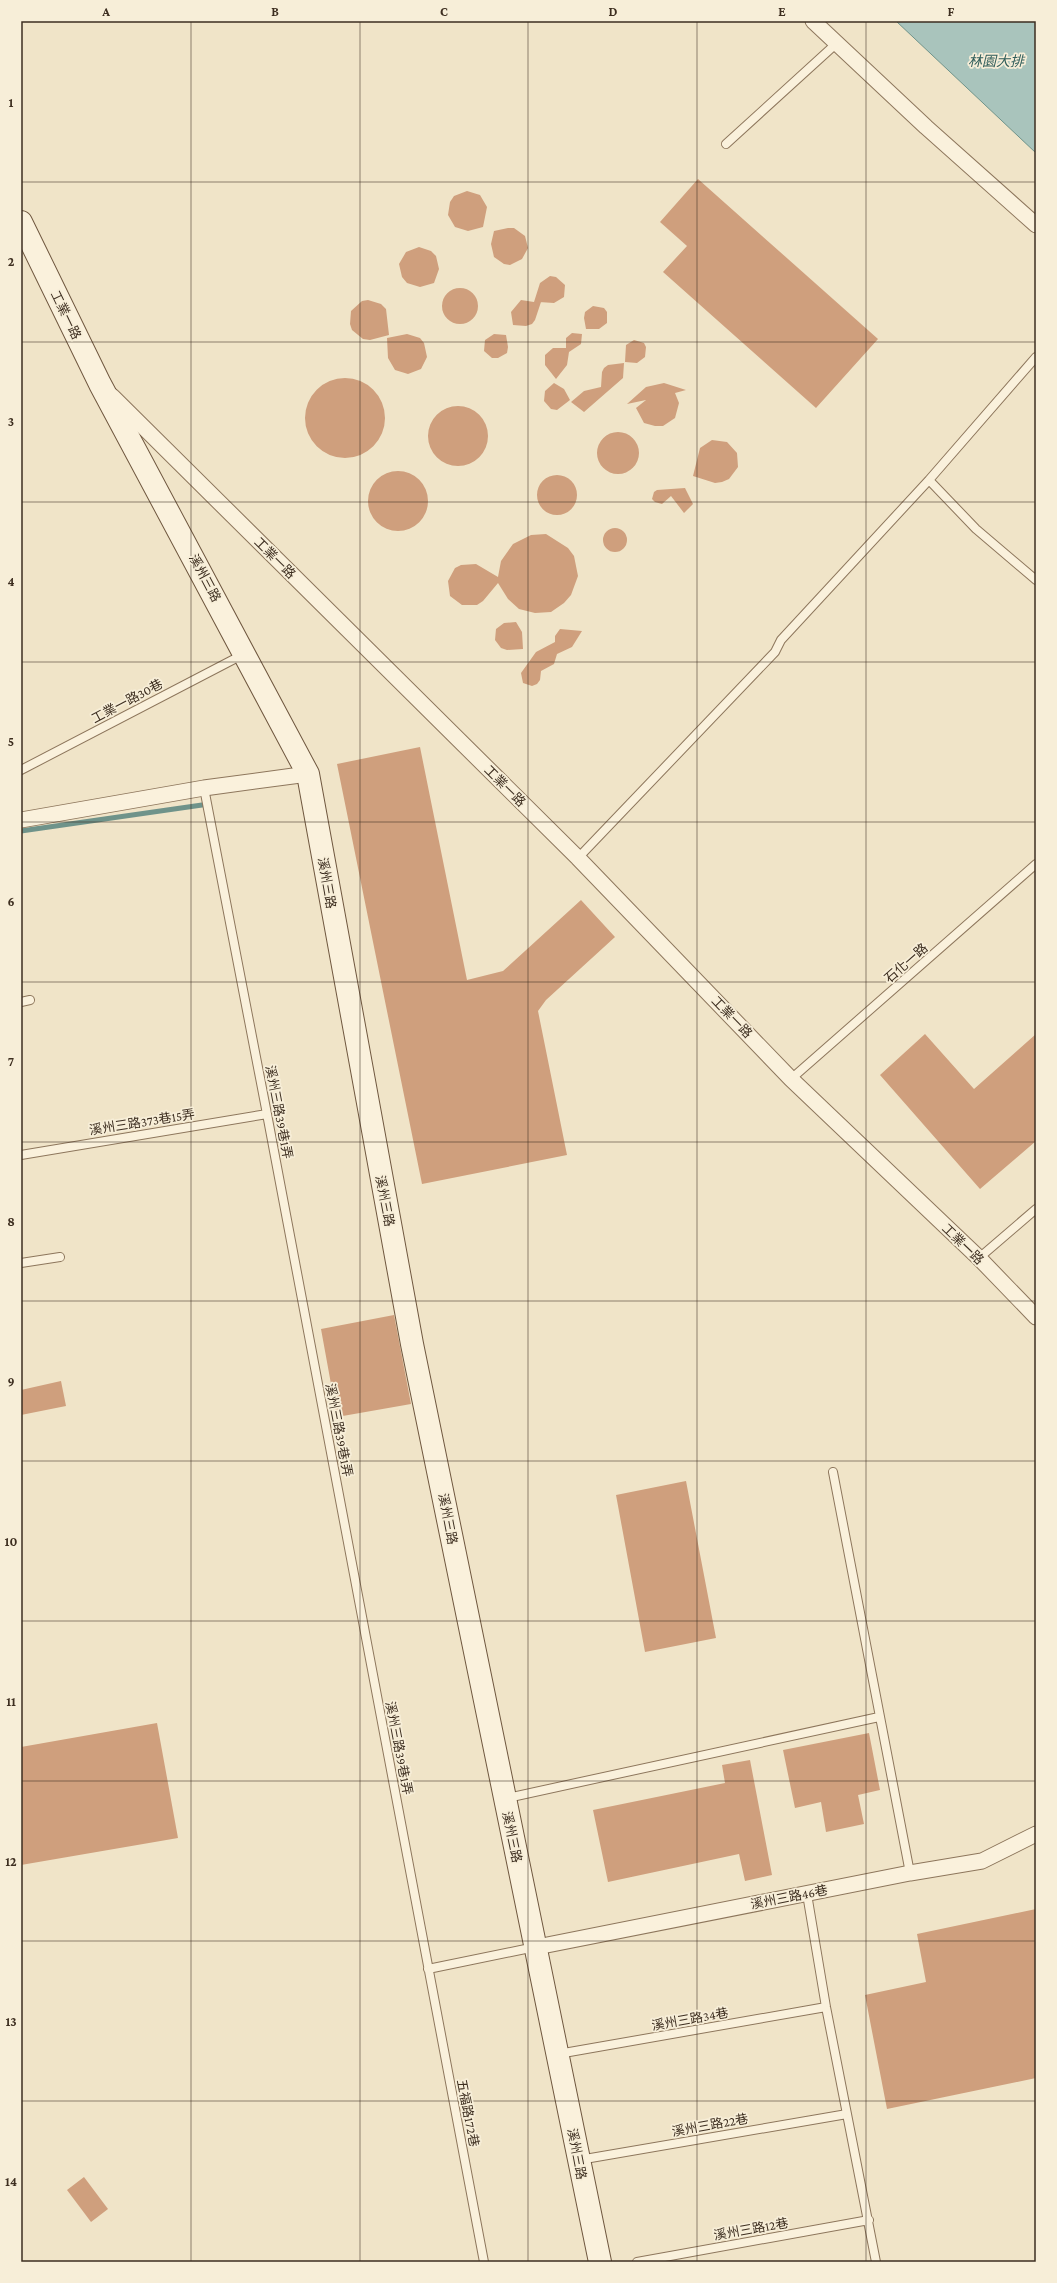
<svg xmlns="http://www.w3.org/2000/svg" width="1057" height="2283" viewBox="0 0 1057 2283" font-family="'Crimson Pro','Noto Sans TC',serif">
<rect width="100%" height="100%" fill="#f0e4c8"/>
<!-- water -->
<path fill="#a9c4bc" stroke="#6f938a" d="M 896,21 L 1036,21 L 1036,153 Z"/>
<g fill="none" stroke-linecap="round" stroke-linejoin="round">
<!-- stream -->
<path stroke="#6f938a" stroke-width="5" d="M 21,831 L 202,805"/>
</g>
<!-- building -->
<path fill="#cf9f7d" d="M 698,179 L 878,339 L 816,408 L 663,272 L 687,246 L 660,222 Z
M 467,191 L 480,195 L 487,207 L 483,227 L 468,231 L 455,227 L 448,215 L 450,202 L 454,196 Z
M 508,228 L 514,228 L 525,236 L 528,248 L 522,259 L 510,265 L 504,264 L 494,257 L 491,244 L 494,231 Z
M 419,247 L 431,251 L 436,256 L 439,269 L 434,283 L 420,287 L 407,283 L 402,277 L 399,264 L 406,252 Z
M 550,276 L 556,277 L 565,285 L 564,297 L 554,303 L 539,302 L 541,302 L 535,320 L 532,324 L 526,326 L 513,325 L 511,312 L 521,300 L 534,302 L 540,283 Z
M442 306a18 18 0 1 1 36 0a18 18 0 1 1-36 0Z
M 368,300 L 381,304 L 386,309 L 389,335 L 370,340 L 363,339 L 352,330 L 350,324 L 351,311 L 362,301 Z
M 593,306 L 604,308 L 607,312 L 607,323 L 599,329 L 586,329 L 584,318 L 585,312 Z
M 572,333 L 582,334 L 581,344 L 569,352 L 567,365 L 556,379 L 545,365 L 545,355 L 553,348 L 566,348 L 566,338 Z
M 407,334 L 420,338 L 424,343 L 427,357 L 421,369 L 408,374 L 395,370 L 388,358 L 387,338 Z
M 494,334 L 506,335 L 508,347 L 507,353 L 498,358 L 492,358 L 484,351 L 485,340 Z
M 634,340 L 644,343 L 646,347 L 645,357 L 637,363 L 625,362 L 626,345 Z
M 624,363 L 623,378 L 584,412 L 571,402 L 584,391 L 601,387 L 602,372 L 604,368 L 608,365 Z
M305 418a40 40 0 1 1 80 0a40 40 0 1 1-80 0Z
M 554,383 L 564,389 L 570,400 L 557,410 L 551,409 L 544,401 L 545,391 Z
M 664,383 L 686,390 L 675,393 L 679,403 L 675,418 L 663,426 L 655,426 L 644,423 L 636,408 L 646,400 L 627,404 L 646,387 Z
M428 436a30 30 0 1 1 60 0a30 30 0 1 1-60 0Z
M597 453a21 21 0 1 1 42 0a21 21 0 1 1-42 0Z
M 712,440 L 727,442 L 737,453 L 738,467 L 729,479 L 722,482 L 715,483 L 693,476 L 700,448 Z
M368 501a30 30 0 1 1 60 0a30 30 0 1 1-60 0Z
M537 495a20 20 0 1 1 40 0a20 20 0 1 1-40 0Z
M 685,488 L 693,504 L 684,513 L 671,496 L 662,504 L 655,502 L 652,499 L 654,492 L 657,490 Z
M603 540a12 12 0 1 1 24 0a12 12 0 1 1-24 0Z
M 546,534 L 568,548 L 574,556 L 578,576 L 571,595 L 564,603 L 551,612 L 535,613 L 519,609 L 508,599 L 498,583 L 483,601 L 477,605 L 462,605 L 450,596 L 448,581 L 455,568 L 461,565 L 476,564 L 498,577 L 501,561 L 513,544 L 531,535 Z
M 516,622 L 522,632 L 523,649 L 507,650 L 501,648 L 495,640 L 496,629 L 504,623 Z
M 560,629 L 582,631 L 572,647 L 557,654 L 554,664 L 541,671 L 540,680 L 537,684 L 532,686 L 523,683 L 521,673 L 536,652 L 555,642 L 555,636 Z
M 420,747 L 467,980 L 503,971 L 581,900 L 615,937 L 546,1000 L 538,1011 L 567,1155 L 422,1184 L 337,764 Z
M 925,1034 L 974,1089 L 1036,1034 L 1036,1141 L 980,1189 L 880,1075 Z
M 394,1315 L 411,1404 L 337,1417 L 321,1329 Z
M 61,1381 L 66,1406 L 21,1415 L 21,1390 Z
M 686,1481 L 716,1638 L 645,1652 L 616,1495 Z
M 157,1723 L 178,1838 L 21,1865 L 21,1747 Z
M 869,1733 L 880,1790 L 858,1795 L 864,1824 L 826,1832 L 821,1802 L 795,1808 L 783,1750 Z
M 750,1760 L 772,1875 L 745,1881 L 739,1854 L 608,1882 L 593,1810 L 725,1783 L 722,1765 Z
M 1036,1909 L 1036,2078 L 887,2109 L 865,1995 L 926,1982 L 917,1934 Z
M 84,2177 L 108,2209 L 91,2222 L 67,2190 Z"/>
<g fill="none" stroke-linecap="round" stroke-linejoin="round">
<!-- lane casing -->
<g stroke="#8d765c" stroke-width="10">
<path id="lane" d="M 726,144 L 838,42
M 929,480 L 976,529 L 1036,580
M 21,770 L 244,654
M 204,788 L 267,1114 L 484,2262
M 578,858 L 775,652 L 781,640 L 929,480 L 1036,357
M 21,1002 L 30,1000
M 791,1079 L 1036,864
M 21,1155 L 267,1114
M 979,1258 L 1036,1209
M 21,1263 L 60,1257
M 833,1472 L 910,1873
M 507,1798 L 879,1717
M 807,1894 L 826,2007 L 876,2262
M 428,1969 L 535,1947
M 558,2054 L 826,2007
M 579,2160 L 847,2114
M 637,2262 L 869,2220"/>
</g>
<!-- street casing -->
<g stroke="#8d765c" stroke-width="17">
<path id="street" d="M 813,21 L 926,127 L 1036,225
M 112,396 L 578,858 L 791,1079 L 979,1258 L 1036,1317
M 21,820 L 204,788 L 308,774
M 537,1947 L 910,1873 L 982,1861 L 1036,1834"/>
</g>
<!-- secondary casing -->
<g stroke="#6f573f" stroke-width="24">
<path id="secondary" d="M 21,222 L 100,384 L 308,774 L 412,1344 L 600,2262"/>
</g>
<!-- lane -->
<use href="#lane" stroke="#faf1dc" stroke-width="8"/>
<!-- street -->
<use href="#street" stroke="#faf1dc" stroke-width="15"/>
<!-- secondary -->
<use href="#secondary" stroke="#faf1dc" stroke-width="22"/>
</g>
<!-- grid -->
<path fill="none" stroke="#3d2e20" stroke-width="1" stroke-opacity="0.55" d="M 191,21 L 191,2262M 360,21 L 360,2262M 528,21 L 528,2262M 697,21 L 697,2262M 866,21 L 866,2262M 21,182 L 1036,182M 21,342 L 1036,342M 21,502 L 1036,502M 21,662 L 1036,662M 21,822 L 1036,822M 21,982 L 1036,982M 21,1142 L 1036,1142M 21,1301 L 1036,1301M 21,1461 L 1036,1461M 21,1621 L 1036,1621M 21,1781 L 1036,1781M 21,1941 L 1036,1941M 21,2101 L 1036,2101"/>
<g text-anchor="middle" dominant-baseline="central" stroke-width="3.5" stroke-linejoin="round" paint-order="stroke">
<!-- street labels -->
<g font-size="13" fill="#3d2e20" stroke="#f7eed8">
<text transform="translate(66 315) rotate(64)">工業一路</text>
<text transform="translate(275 558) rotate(45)">工業一路</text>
<text transform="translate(205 578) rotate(62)">溪州三路</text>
<text transform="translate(127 701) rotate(-28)">工業一路30巷</text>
<text transform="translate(505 786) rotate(45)">工業一路</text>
<text transform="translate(327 883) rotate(80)">溪州三路</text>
<text transform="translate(906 963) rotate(-41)">石化一路</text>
<text transform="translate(732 1017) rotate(46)">工業一路</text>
<text transform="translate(279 1112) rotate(79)">溪州三路39巷1弄</text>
<text transform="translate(142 1122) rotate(-9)">溪州三路373巷15弄</text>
<text transform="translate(385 1201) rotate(79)">溪州三路</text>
<text transform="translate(963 1244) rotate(44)">工業一路</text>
<text transform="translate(339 1430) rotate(79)">溪州三路39巷1弄</text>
<text transform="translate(448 1519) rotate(79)">溪州三路</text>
<text transform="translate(399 1748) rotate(79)">溪州三路39巷1弄</text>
<text transform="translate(512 1837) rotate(78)">溪州三路</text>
<text transform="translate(789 1897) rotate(-11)">溪州三路46巷</text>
<text transform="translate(690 2019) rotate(-10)">溪州三路34巷</text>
<text transform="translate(468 2113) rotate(79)">五福路172巷</text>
<text transform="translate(710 2125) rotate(-10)">溪州三路22巷</text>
<text transform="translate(577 2154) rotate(79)">溪州三路</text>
<text transform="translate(751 2229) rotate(-10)">溪州三路12巷</text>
</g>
<!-- water labels -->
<g font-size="14" font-style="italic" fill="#2f5d5a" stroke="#f7eed8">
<text x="996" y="61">林園大排</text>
</g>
</g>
<!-- border -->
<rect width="1057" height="2283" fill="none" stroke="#f7eed8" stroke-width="44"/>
<rect x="22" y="22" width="1013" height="2239" fill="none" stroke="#3d2e20" stroke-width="1.5"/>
<g font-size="13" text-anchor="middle" font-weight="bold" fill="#3d2e20">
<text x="106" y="16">A</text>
<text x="275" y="16">B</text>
<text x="444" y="16">C</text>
<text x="613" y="16">D</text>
<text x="782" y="16">E</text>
<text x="951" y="16">F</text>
<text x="11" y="107">1</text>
<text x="11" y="266">2</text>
<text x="11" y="426">3</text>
<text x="11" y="586">4</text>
<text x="11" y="746">5</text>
<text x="11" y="906">6</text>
<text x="11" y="1066">7</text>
<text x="11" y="1226">8</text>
<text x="11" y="1386">9</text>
<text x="11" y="1546">10</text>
<text x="11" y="1706">11</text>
<text x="11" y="1866">12</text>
<text x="11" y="2026">13</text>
<text x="11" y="2186">14</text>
</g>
</svg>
